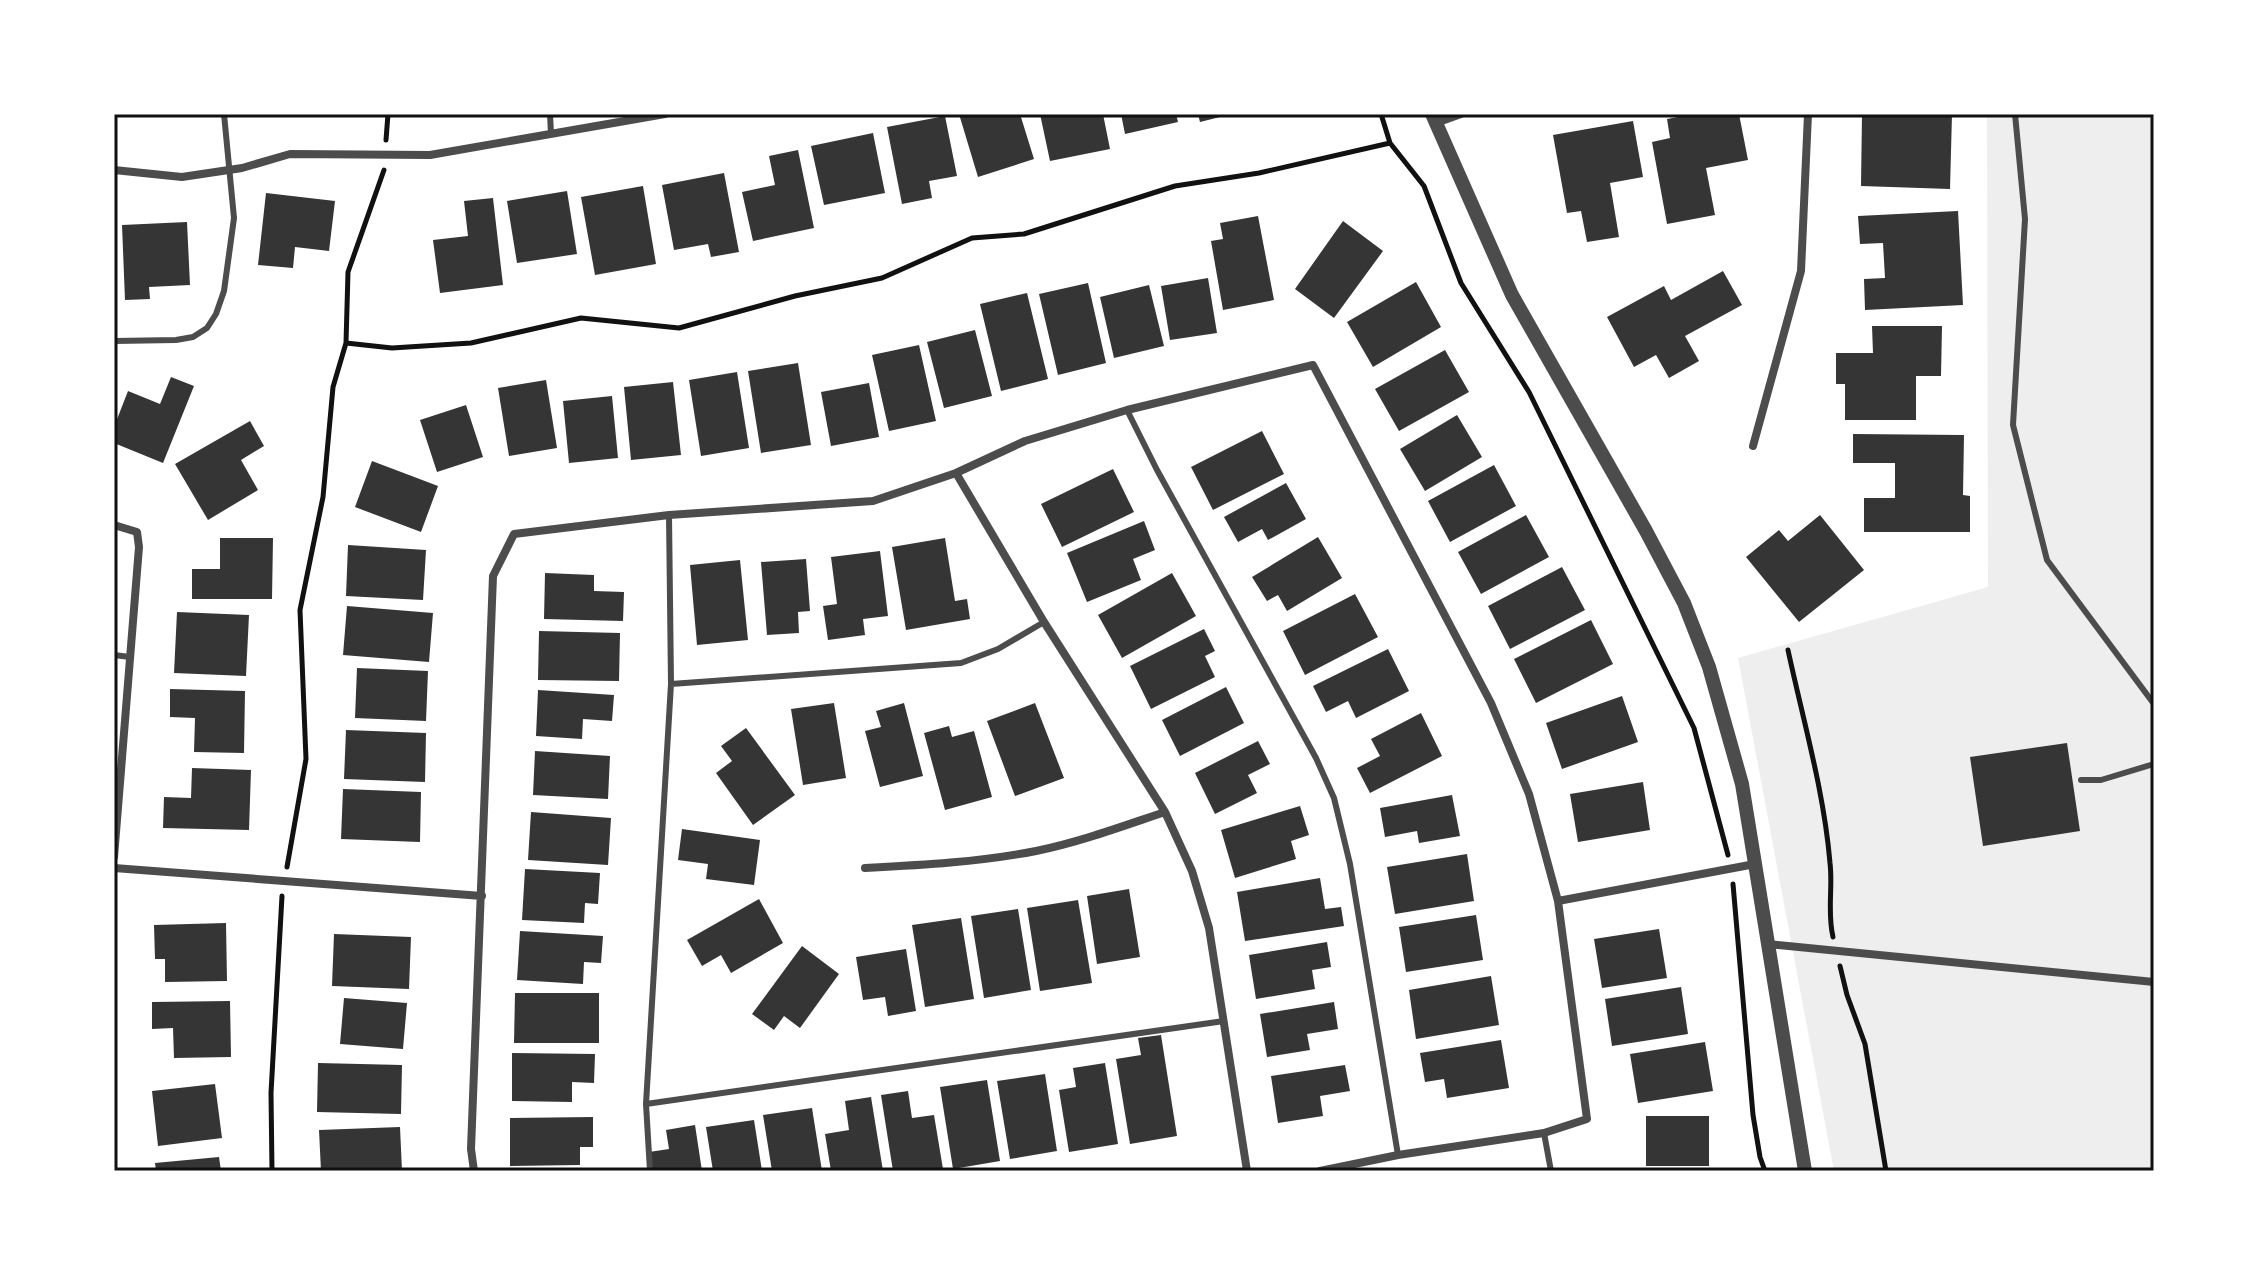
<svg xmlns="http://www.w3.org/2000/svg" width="2268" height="1285" viewBox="0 0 2268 1285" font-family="Quicksand,sans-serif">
<rect width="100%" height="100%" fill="#fff"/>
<!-- green -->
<path fill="#eee" d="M 1987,114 L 2154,114 L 2154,1171 L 1834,1171 L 1738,658 L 1988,587 Z"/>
<!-- building -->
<path fill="#353535" d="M 959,114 L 1020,114 L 1034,159 L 978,177 Z
M 1040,114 L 1103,114 L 1110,149 L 1050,161 Z
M 1121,114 L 1176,114 L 1178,122 L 1125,134 Z
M 1198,114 L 1228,114 L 1228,115 L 1200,122 Z
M 1694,114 L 1739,114 L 1748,160 L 1706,168 L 1715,215 L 1667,224 L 1652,142 L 1670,138 L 1667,119 Z
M 1862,114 L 1952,114 L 1950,189 L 1861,186 Z
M 945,116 L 957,176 L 929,181 L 932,198 L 902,204 L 887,127 Z
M 1633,121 L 1643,177 L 1610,183 L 1619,237 L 1587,242 L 1581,211 L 1567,213 L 1553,135 Z
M 873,133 L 885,193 L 824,205 L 811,146 Z
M 798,150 L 814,228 L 753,241 L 742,192 L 775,185 L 769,156 Z
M 724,173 L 739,252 L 711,257 L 708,244 L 674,250 L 662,185 Z
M 643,186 L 656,264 L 595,275 L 581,197 Z
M 567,191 L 577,254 L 517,263 L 507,201 Z
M 266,193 L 335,201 L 329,251 L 295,247 L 293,268 L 258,265 Z
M 493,198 L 503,285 L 440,293 L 433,240 L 468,236 L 464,201 Z
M 1958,211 L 1963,305 L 1865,310 L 1864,279 L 1885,278 L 1883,243 L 1860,244 L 1858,216 Z
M 1258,216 L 1274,300 L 1223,310 L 1211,241 L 1223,239 L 1220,223 Z
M 1343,221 L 1383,251 L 1334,318 L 1295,289 Z
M 187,222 L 190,285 L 149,287 L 150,299 L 125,300 L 122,225 Z
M 1723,271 L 1742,305 L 1685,336 L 1699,361 L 1669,378 L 1656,355 L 1634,367 L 1607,317 L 1664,286 L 1671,300 Z
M 1208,278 L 1217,333 L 1170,340 L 1161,286 Z
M 1416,282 L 1441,327 L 1373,367 L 1347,322 Z
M 1088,283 L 1106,363 L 1058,375 L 1039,294 Z
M 1149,285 L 1164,346 L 1114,358 L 1100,297 Z
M 1027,293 L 1048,379 L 1001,391 L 980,304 Z
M 1872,326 L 1942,326 L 1941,376 L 1916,376 L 1916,420 L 1845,420 L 1845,384 L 1836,384 L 1836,353 L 1873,353 Z
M 975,330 L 992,396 L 944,408 L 927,342 Z
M 919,345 L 936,421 L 889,431 L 872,355 Z
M 1445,350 L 1469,392 L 1399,431 L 1375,389 Z
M 798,363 L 811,445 L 761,453 L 748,371 Z
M 737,372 L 749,448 L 701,456 L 689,380 Z
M 171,377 L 194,386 L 163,463 L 114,443 L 114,427 L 128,391 L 160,404 Z
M 546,380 L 557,448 L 509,456 L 498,388 Z
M 673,382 L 681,455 L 631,460 L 624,387 Z
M 869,383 L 879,437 L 831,446 L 821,392 Z
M 612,396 L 618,458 L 569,463 L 563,401 Z
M 466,405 L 483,457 L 437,472 L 420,420 Z
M 1457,415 L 1482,457 L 1425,491 L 1400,449 Z
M 250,421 L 264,446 L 241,460 L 258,490 L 208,520 L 175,464 Z
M 1262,431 L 1284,474 L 1213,510 L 1191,467 Z
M 1853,434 L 1964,435 L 1963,495 L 1970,496 L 1970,532 L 1864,532 L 1864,498 L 1895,498 L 1895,463 L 1853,463 Z
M 372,461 L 438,486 L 421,532 L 355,507 Z
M 1494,465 L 1516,506 L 1450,542 L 1428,501 Z
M 1113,469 L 1134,512 L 1062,547 L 1041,504 Z
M 1286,483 L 1306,519 L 1268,540 L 1262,529 L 1238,542 L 1224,517 Z
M 1526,515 L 1549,557 L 1481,594 L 1458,552 Z
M 1820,515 L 1864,570 L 1799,622 L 1746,557 L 1779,530 L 1788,541 Z
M 1144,521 L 1155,550 L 1133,559 L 1141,580 L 1087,602 L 1067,553 Z
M 1318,537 L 1342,578 L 1287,611 L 1278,595 L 1267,601 L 1252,577 Z
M 220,538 L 273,538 L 272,599 L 192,599 L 192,569 L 220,569 Z
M 945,538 L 955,601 L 967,599 L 970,619 L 906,630 L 892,547 Z
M 348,545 L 426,550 L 423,600 L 346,596 Z
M 880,551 L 888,616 L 863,619 L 865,635 L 828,640 L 823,606 L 837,604 L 831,557 Z
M 806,559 L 810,611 L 798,612 L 799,633 L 767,635 L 761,562 Z
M 740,560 L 748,640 L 697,645 L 690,565 Z
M 1562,567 L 1585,610 L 1510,649 L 1488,606 Z
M 545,573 L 594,575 L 594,591 L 624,592 L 623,621 L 544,619 Z
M 1172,573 L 1196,616 L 1122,658 L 1098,615 Z
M 1355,594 L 1378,637 L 1305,675 L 1283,631 Z
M 347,606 L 433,613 L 429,662 L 343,655 Z
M 177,612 L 249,615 L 246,676 L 174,673 Z
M 1591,620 L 1613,664 L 1536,703 L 1514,659 Z
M 1204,629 L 1215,651 L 1205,656 L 1215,677 L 1151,709 L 1130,666 Z
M 539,631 L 620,633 L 619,681 L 538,680 Z
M 1388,649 L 1409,691 L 1356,718 L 1348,701 L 1326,712 L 1313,686 Z
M 357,668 L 428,671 L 426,721 L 355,718 Z
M 1226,687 L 1244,723 L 1180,756 L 1162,720 Z
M 170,689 L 245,691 L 244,753 L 194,752 L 195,718 L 170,717 Z
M 538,690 L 614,695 L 612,721 L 583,719 L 582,739 L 536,736 Z
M 1622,696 L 1638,742 L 1562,769 L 1546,723 Z
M 834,703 L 846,778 L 803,785 L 791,709 Z
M 904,703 L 923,776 L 880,787 L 865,731 L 881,727 L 876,711 Z
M 1035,703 L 1064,778 L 1015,796 L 987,721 Z
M 1421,713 L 1442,756 L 1370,793 L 1357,768 L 1380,756 L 1371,739 Z
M 949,726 L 952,737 L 974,731 L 992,797 L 945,810 L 924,733 Z
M 746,728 L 795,795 L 753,825 L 716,773 L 732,761 L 721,746 Z
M 346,730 L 426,733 L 425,782 L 344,779 Z
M 1258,741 L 1270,764 L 1248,775 L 1257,793 L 1215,814 L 1195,773 Z
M 2067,743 L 2080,831 L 1983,846 L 1970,757 Z
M 535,751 L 610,756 L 608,799 L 533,795 Z
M 192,768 L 251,770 L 249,830 L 163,828 L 164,797 L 191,798 Z
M 1643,782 L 1650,830 L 1578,842 L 1570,794 Z
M 343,789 L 421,792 L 420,842 L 341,839 Z
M 1452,795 L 1460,836 L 1419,843 L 1417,831 L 1385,837 L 1380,808 Z
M 1300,806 L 1309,835 L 1291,841 L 1296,859 L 1235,878 L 1221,830 Z
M 531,812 L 611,818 L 608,865 L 528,860 Z
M 682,829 L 760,840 L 754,885 L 706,879 L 708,864 L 678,860 Z
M 1467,854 L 1474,901 L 1395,914 L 1387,867 Z
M 525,869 L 600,873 L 598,904 L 585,903 L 584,923 L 522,920 Z
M 1320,878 L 1325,909 L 1341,907 L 1344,926 L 1245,941 L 1237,892 Z
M 1129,889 L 1140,957 L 1097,964 L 1087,896 Z
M 759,899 L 783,943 L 731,973 L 721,955 L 702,966 L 687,940 Z
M 1078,900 L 1092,983 L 1040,991 L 1027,908 Z
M 1018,909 L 1031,990 L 984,998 L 971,916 Z
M 1476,915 L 1483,960 L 1406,972 L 1399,927 Z
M 961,918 L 974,999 L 925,1007 L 912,925 Z
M 226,923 L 227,981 L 165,982 L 165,959 L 155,959 L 154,925 Z
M 1659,929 L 1667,978 L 1602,988 L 1594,939 Z
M 520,931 L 603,936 L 601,963 L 584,962 L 583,984 L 517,980 Z
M 334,934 L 411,937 L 409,989 L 332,986 Z
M 1327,942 L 1331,967 L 1312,970 L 1315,989 L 1256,999 L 1249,955 Z
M 802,946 L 839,974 L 800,1028 L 784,1016 L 774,1030 L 752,1014 Z
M 906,949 L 916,1011 L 888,1016 L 885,997 L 863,1000 L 856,957 Z
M 1491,976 L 1499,1025 L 1416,1039 L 1409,990 Z
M 1681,987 L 1688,1034 L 1612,1046 L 1605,999 Z
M 515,993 L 599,993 L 599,1043 L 514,1043 Z
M 344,998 L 407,1003 L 403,1049 L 340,1044 Z
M 230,1001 L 231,1057 L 174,1058 L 173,1028 L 152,1029 L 152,1002 Z
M 1334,1002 L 1338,1029 L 1307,1034 L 1310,1050 L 1267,1057 L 1260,1014 Z
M 1161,1035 L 1177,1136 L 1130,1144 L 1116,1059 L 1141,1055 L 1138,1038 Z
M 1501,1040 L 1509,1088 L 1447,1098 L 1444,1079 L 1425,1082 L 1420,1053 Z
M 1705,1042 L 1713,1091 L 1638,1103 L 1630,1054 Z
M 512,1053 L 595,1054 L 594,1083 L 572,1082 L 572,1102 L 512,1101 Z
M 318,1063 L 402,1065 L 401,1114 L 317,1112 Z
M 1105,1063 L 1118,1144 L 1069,1152 L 1059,1090 L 1076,1087 L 1073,1068 Z
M 1345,1065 L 1350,1091 L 1320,1096 L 1323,1116 L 1278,1123 L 1271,1076 Z
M 1045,1074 L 1057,1151 L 1010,1159 L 997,1081 Z
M 987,1080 L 1000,1161 L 953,1169 L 940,1087 Z
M 215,1084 L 222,1138 L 158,1146 L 152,1091 Z
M 908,1091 L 912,1118 L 934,1115 L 943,1169 L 893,1171 L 881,1095 Z
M 871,1097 L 883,1171 L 831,1171 L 825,1134 L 849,1130 L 845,1101 Z
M 812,1108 L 822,1171 L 772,1171 L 763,1115 Z
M 1646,1116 L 1709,1116 L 1709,1166 L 1646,1166 Z
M 593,1117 L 593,1147 L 580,1147 L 580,1165 L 510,1166 L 510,1118 Z
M 754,1120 L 762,1171 L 713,1171 L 706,1127 Z
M 695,1125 L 702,1171 L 652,1171 L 649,1152 L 669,1149 L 666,1130 Z
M 400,1127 L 402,1171 L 321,1171 L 319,1130 Z
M 219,1157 L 221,1171 L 156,1171 L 155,1163 Z"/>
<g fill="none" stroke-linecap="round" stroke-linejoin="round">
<!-- path -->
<path stroke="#111" stroke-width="5" d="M 1381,114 L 1390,143 L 1424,186 L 1461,283 L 1529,392 L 1694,728 L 1728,855
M 386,140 L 388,114
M 346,343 L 348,272 L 384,170
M 1788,650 C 1803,720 1824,791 1830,863 C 1833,888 1827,912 1833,937
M 287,867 L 306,759 L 300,610 L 323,497 L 333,387 L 346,343 L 392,348 L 471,343 L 581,318 L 679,328 L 795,296 L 882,278 L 972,238 L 1024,234 L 1175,186 L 1259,173 L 1390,143
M 1733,884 L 1753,1115 L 1760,1157 L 1765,1171
M 1840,966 L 1847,995 L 1865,1044 L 1886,1171
M 272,1171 L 271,1093 L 282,896"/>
<!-- service -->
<path stroke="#4c4c4c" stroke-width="6" d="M 550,114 L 551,134
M 2015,114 L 2025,219 L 2013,425 L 2047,560 L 2154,704
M 114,341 L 176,340 L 193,337 L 207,328 L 216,314 L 224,291 L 234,218 L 224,114
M 1127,410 L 1157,470 L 1316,758 L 1334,798 L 1350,864 L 1398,1155
M 114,655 L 130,657
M 671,684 L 961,663 L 998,649 L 1044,622
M 2081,780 L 2101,780 L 2154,764
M 646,1104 L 1224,1021
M 1544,1133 L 1551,1171
M 650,1171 L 646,1104 L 671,684 L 669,515"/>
<!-- minor -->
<path stroke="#4c4c4c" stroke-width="8" d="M 1436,123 L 1461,114
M 114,170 L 182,177 L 242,168 L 290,154 L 430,155 L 665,114
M 1753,446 L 1801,271 L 1808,114
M 956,473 L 1044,622 L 1165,812 L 1192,871 L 1209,928 L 1247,1171
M 114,525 L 137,532 L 139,547 L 114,857
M 114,868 L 482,896
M 865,868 C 922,865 979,862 1036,851 C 1080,842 1123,826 1165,812
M 1558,901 L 1755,864
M 1768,944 L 2154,982
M 474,1171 L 471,1149 L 493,576 L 514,534 L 669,515 L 873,501 L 956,473 L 1025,441 L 1127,410 L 1313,365 L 1491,703 L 1529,794 L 1558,901 L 1587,1119 L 1544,1133 L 1398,1155 L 1320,1171"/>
<!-- tertiary -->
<path stroke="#4c4c4c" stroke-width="14" d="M 1432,114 L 1512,295 L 1646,531 L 1684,603 L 1709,667 L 1742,784 L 1805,1171"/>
</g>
<!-- border -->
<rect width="2268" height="1285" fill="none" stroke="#ffffff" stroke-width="232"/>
<rect x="116" y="116" width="2036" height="1053" fill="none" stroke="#111" stroke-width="3"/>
</svg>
